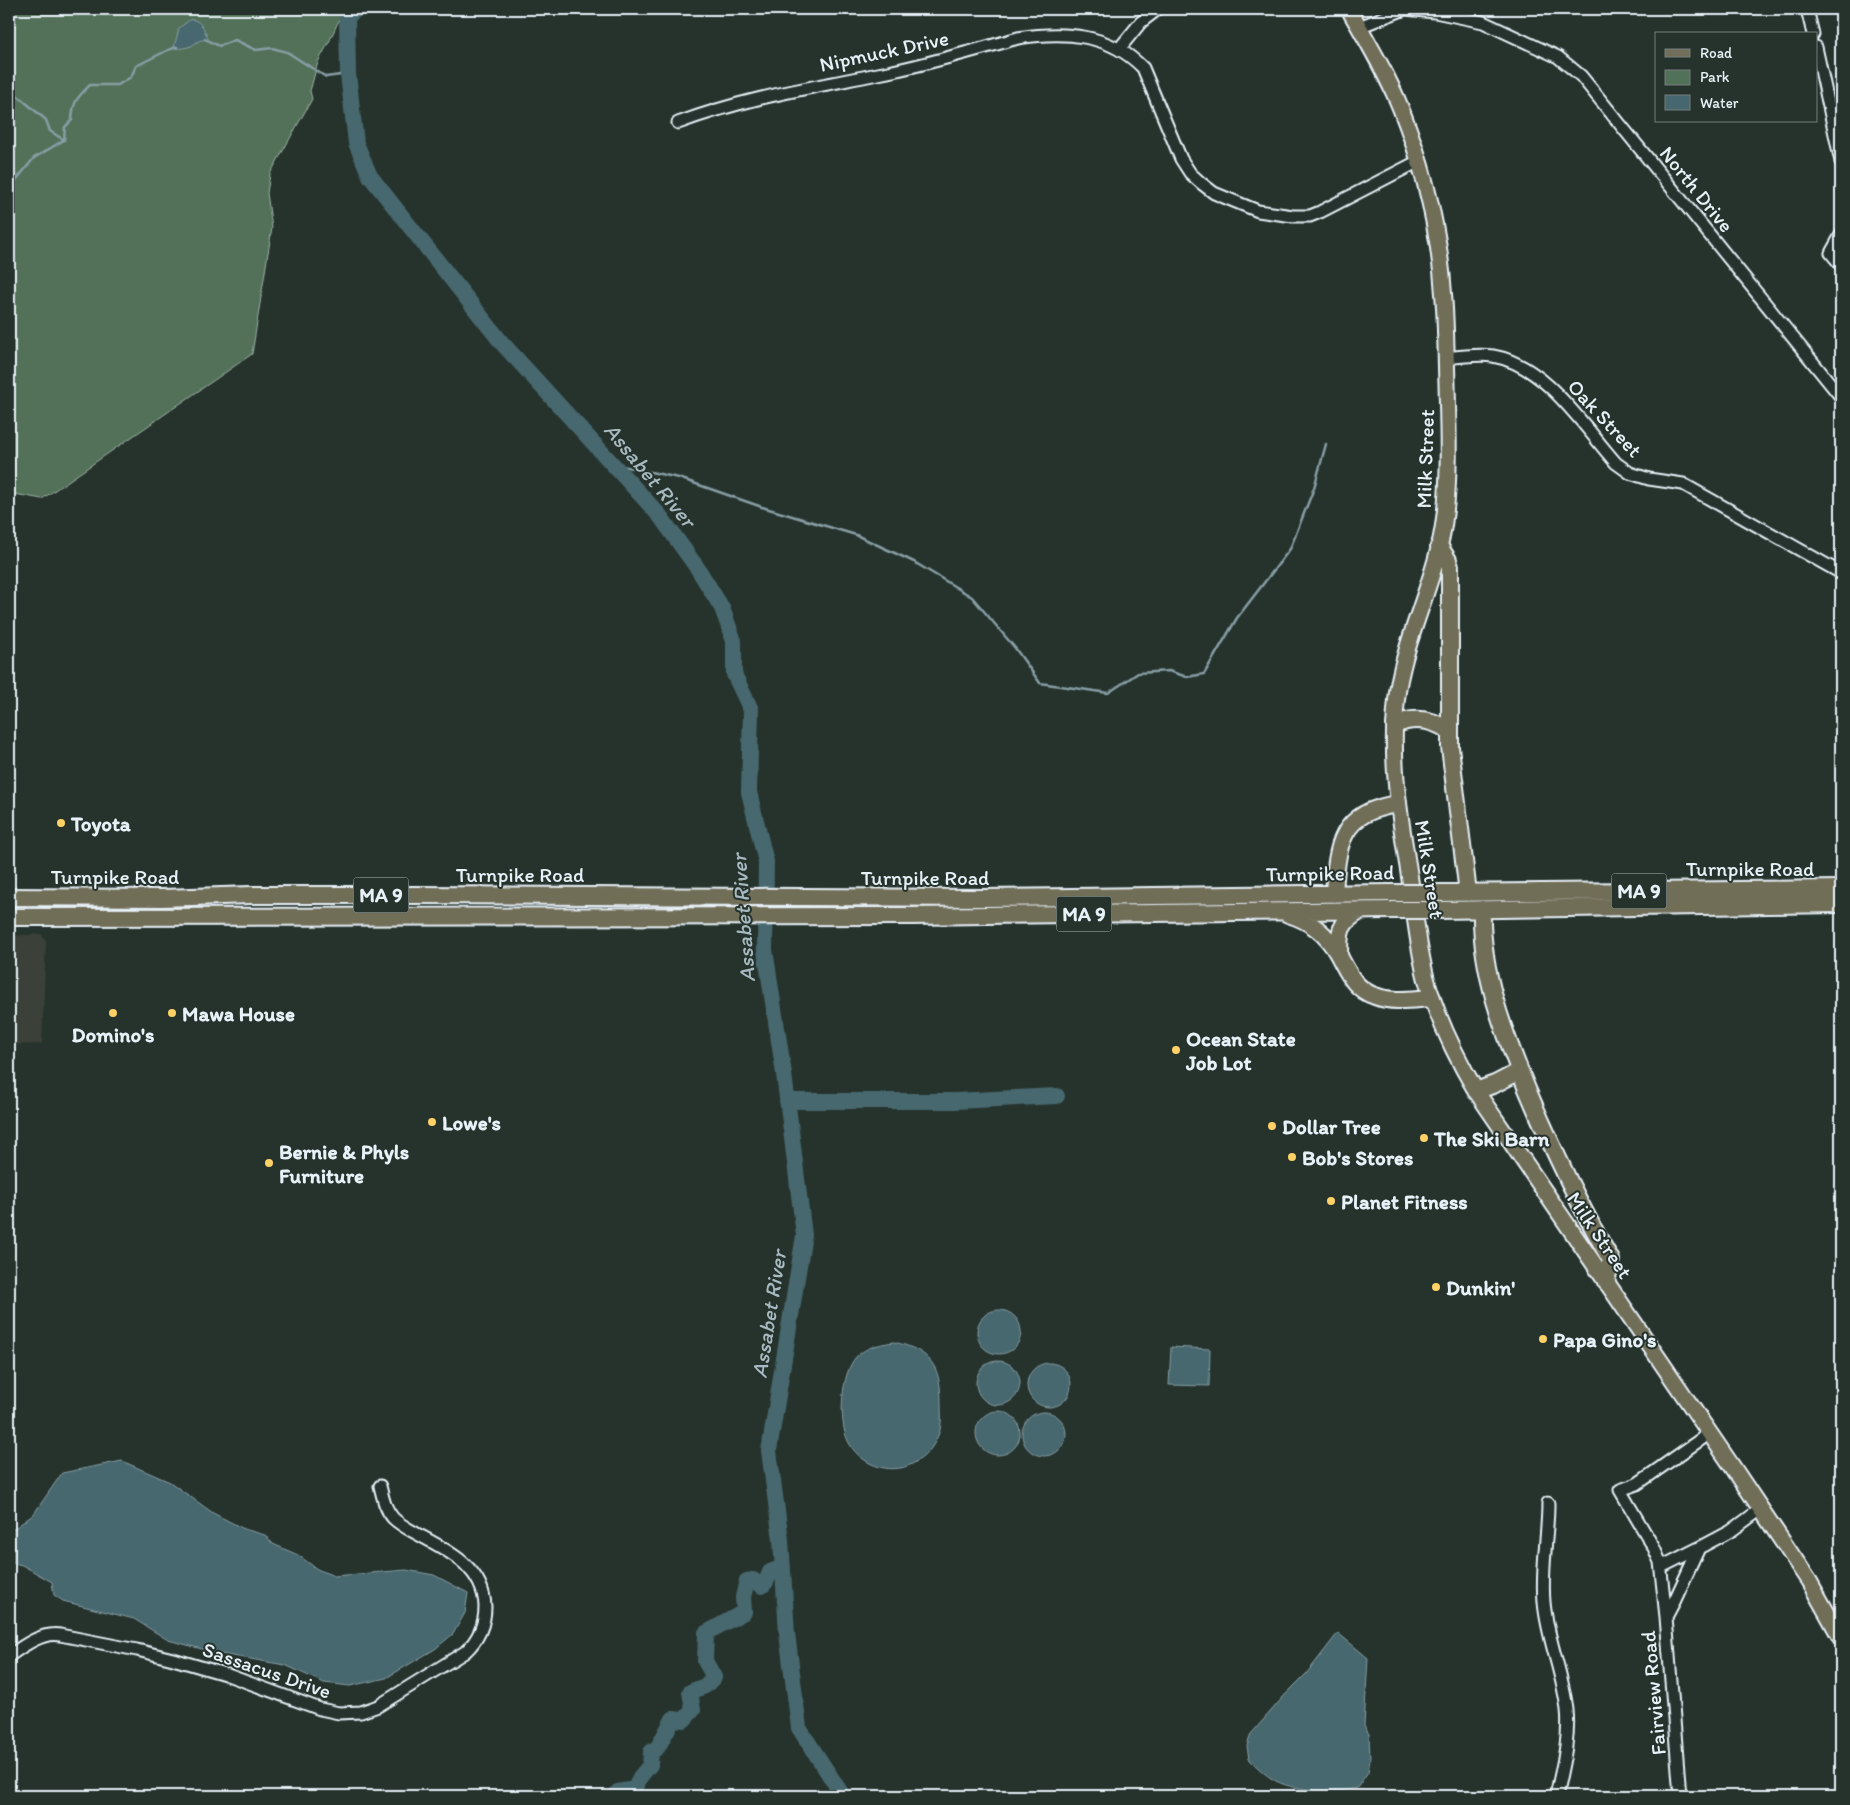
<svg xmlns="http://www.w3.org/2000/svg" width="1850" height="1805" viewBox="0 0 1850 1805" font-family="Itim,sans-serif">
<rect width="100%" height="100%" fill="#26332d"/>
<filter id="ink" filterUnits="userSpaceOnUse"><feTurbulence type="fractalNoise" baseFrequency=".02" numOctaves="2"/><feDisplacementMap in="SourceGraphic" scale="10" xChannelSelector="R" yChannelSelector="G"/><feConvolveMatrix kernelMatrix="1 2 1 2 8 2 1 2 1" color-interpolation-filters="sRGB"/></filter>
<g filter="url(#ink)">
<!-- built -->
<path fill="#3a4138" d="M 41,934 L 46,941 L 42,1044 L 9,1045 L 9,936 Z"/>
<!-- green -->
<path fill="#527159" stroke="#9db1a8" d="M 9,9 L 344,9 L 329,42 L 318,62 L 310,91 L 312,99 L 270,174 L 267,193 L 272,228 L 252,354 L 42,499 L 9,493 Z"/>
<!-- water -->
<path fill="#47676e" stroke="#879ea5" d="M 191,19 C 204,22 204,31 209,41 C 201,37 197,43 191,46 C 186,48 179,49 174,48 L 179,28 Z
M977 1332a22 22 0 1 1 44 0a22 22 0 1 1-44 0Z
M 894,1342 C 931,1351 941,1366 941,1404 C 941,1412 942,1422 940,1430 C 935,1446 926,1457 912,1464 C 889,1476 859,1464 848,1441 C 838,1420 841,1374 856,1357 C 867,1346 881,1344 894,1342 Z
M 1171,1347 L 1210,1349 L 1209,1386 L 1169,1385 Z
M976 1383a22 22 0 1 1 44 0a22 22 0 1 1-44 0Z
M1027 1385a22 22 0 1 1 44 0a22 22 0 1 1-44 0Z
M976 1433a22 22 0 1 1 44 0a22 22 0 1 1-44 0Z
M1022 1434a22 22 0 1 1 44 0a22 22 0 1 1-44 0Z
M 122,1461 L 170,1482 L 213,1513 L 244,1529 L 265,1535 L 273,1544 L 298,1555 L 317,1569 L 334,1576 L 406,1570 L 434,1575 L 468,1593 L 465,1613 L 453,1634 L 435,1649 L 386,1678 L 350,1686 L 324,1683 L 285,1665 L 221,1654 L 168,1640 L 134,1619 L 63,1601 L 54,1595 L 52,1582 L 22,1565 L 9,1562 L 9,1532 L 33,1515 L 62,1473 Z
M 1338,1633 L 1368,1658 L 1364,1726 L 1369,1734 L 1370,1759 L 1368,1772 L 1357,1788 C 1336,1793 1295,1791 1276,1781 C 1266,1776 1257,1767 1249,1759 L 1247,1746 L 1251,1734 L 1285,1695 L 1307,1673 Z"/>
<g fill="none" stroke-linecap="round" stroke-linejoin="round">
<!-- stream -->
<path stroke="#879ea5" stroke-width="2.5" d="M 205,39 L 219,46 L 235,40 L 256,50 L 272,48 L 287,52 L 326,77 L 348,74
M 9,81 L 14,90
M 18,96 L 46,120 L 50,131 L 64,140
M 9,189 L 34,158 L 64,140 L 65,127 L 72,120 C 73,101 77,98 90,85 L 118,85 L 131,77 L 136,66 L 168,50 L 177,47
M 613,464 L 679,478 L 762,507 L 856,535 L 914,562 L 972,597 L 1015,648 L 1040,683 L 1108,693 L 1138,673 L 1169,671 L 1187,677 L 1204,674 L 1237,618 L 1290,549 L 1314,488 L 1326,444"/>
<!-- river -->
<path stroke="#47676e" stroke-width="16" d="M 357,9 L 347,17 L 348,74 L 356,143 L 370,176 L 502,343 L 660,516 L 698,569 L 722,608 L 734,641 L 734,674 L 751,710 L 749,792 L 766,862 L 765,950 L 784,1074 L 804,1235 L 769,1451 L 781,1540 L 787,1633 L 799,1728 L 843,1796
M 787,1101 L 955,1101 L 1057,1096
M 616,1796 L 618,1792 L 635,1789 L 640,1777 L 650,1765 L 651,1752 L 658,1747 L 673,1719 L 684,1720 L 693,1710 L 690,1692 L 705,1686 L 714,1677 L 705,1661 L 706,1633 L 744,1612 L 743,1597 L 747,1581 L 753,1580 L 762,1586 L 766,1582 L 770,1572 L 783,1567"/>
<!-- minor casing -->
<g stroke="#e8f1f8" stroke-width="15">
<path id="minor" d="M 1807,9 L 1813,34
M 1359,27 L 1405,9 L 1435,12 L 1483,22 L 1558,57 L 1581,76 L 1841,397
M 1816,47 L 1841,162
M 1119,49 L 1141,22 L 1158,9
M 678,123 C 745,98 809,88 878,74 C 925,65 972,51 1018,38 C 1064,31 1109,33 1143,68 L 1181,159 L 1190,173 L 1201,183 L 1214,193 L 1258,211 L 1293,216 L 1310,216 L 1320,212 L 1419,161
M 1841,235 L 1831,253 L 1841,265
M 1447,358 C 1462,356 1479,354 1493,356 C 1546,365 1583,426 1616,463 L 1630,473 L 1649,479 L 1683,484 L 1841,573
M 1548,1503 C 1548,1536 1541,1569 1544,1602 C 1547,1639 1563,1673 1567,1710 C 1570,1739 1562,1768 1556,1796
M 1661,1567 L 1699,1548
M 1666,1617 L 1660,1562 L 1654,1548 L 1620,1490 L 1637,1484 L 1710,1433
M 9,1656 C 23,1646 42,1632 60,1635 L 137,1650 L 173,1659 L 225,1674 L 320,1709 L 339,1713 L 361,1712 L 378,1706 L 465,1652 C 478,1640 485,1624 485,1607 C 484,1568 449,1551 419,1535 C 410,1530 400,1525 393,1518 C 385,1509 383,1498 380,1486
M 1680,1796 L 1666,1617 L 1674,1602 L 1699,1548 L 1731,1531 L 1761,1509"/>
</g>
<!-- major casing -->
<g stroke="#e8f1f8" stroke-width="19">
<path id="major" d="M 1349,9 C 1367,41 1387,74 1401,109 C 1425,170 1440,234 1444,300 C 1446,328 1446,356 1447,384 C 1448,427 1450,471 1445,514 C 1439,573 1408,629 1398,688 C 1389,748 1398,807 1408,867 C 1414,904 1417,942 1426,978 C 1437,1018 1455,1055 1476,1091 L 1732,1466 L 1809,1581 L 1841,1638"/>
</g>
<!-- highway casing -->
<g stroke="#e8f1f8" stroke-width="20">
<path id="highway" d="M 1439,546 L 1448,560 L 1450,567 L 1450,747 L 1468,893
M 1395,725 C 1414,716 1432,719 1450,731
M 1438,893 L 1841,889
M 1334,894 C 1337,844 1340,812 1398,804
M 9,897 L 162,898 L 251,895 L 413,895 L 984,898 L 1390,893
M 1482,909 C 1480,971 1504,1033 1527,1089 C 1552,1148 1579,1205 1611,1260 L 1606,1282
M 1440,910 L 1841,904
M 1288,914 C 1309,920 1327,934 1338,954 C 1348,972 1354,989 1375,996 C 1394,1003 1413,999 1432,998
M 9,917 L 912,916 L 1393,910
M 1339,955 C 1339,932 1339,923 1360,911
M 1476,1091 L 1495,1084 L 1520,1071"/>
</g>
<!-- minor -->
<use href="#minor" stroke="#26332d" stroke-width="11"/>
<!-- major -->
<use href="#major" stroke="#716e59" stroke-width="15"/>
<!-- highway -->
<use href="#highway" stroke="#716e59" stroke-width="16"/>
<!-- highway-bridge casing -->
<g stroke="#e8f1f8" stroke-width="20" stroke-linecap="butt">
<path id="highway-bridge" d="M 1390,893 L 1438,893
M 1393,910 L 1440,910"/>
</g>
<!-- highway-bridge -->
<use href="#highway-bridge" stroke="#716e59" stroke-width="16"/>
</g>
</g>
<!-- markers -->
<g fill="#ffd166" stroke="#26332d" stroke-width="2">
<circle cx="61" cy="823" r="5"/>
<circle cx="113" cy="1013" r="5"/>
<circle cx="172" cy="1013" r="5"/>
<circle cx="1176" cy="1050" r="5"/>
<circle cx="432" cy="1122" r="5"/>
<circle cx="1272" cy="1126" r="5"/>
<circle cx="1424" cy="1138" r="5"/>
<circle cx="1292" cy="1157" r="5"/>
<circle cx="269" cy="1163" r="5"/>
<circle cx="1331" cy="1201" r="5"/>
<circle cx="1436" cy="1287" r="5"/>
<circle cx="1543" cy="1339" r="5"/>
</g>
<g text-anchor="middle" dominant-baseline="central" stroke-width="4" stroke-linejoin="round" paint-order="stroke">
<!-- shield labels -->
<g fill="#26332d" stroke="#aeb8bb" stroke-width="1">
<rect x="1611.5" y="873.5" width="55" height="35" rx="4"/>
<rect x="353.5" y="877.5" width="55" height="35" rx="4"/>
<rect x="1056.5" y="896.5" width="55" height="35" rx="4"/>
</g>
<g font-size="20" font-weight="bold" fill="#e8f1f8">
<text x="1639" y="891">MA 9</text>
<text x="381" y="895">MA 9</text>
<text x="1084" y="914">MA 9</text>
</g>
<!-- street labels -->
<g font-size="21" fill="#e8f1f8" stroke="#26332d">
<text transform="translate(884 51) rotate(-12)">Nipmuck Drive</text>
<text transform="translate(1697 189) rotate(51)">North Drive</text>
<text transform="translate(1605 418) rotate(47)">Oak Street</text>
<text transform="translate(1425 459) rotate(-88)">Milk Street</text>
<text x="1750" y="868">Turnpike Road</text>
<text transform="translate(1430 869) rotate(81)">Milk Street</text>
<text transform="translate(1330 873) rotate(-1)">Turnpike Road</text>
<text x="520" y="874">Turnpike Road</text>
<text x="115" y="876">Turnpike Road</text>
<text x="925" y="877">Turnpike Road</text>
<text transform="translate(1600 1235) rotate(56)">Milk Street</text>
<text transform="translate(267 1670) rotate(19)">Sassacus Drive</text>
<text transform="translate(1653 1693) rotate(-95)">Fairview Road</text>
</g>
<!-- poi labels -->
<g font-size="21" font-weight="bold" fill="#e8f1f8" stroke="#26332d" text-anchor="start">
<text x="71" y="823">Toyota</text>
<text x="182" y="1013">Mawa House</text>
<text x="113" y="1034" text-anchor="middle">Domino's</text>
<text x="1186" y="1038">Ocean State<tspan x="1186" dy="24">Job Lot</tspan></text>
<text x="442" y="1122">Lowe's</text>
<text x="1282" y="1126">Dollar Tree</text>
<text x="1434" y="1138">The Ski Barn</text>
<text x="279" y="1151">Bernie &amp; Phyls<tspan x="279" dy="24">Furniture</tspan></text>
<text x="1302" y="1157">Bob's Stores</text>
<text x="1341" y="1201">Planet Fitness</text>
<text x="1446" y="1287">Dunkin'</text>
<text x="1553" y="1339">Papa Gino's</text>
</g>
<!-- water labels -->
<g font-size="22" font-style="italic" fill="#a8bac1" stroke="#26332d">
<text transform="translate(650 475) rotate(50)">Assabet River</text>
<text transform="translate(743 918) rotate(-94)">Assabet River</text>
<text transform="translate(769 1314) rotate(-81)">Assabet River</text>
</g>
</g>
<!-- margin -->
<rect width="1850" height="1805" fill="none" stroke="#26332d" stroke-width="30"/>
<rect x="15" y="15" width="1820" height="1775" fill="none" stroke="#e8f1f8" stroke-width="2" filter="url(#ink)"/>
<!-- legend -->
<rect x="1655" y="32" width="162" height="90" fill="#26332d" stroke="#747f7e"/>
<rect x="1665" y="49" width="25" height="8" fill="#716e59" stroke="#747f7e"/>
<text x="1700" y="58" font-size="15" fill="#e8f1f8">Road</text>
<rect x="1665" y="70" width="25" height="15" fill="#527159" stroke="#747f7e"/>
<text x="1700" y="82" font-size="15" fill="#e8f1f8">Park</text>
<rect x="1665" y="95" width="25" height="15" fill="#47676e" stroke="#747f7e"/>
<text x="1700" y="108" font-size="15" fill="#e8f1f8">Water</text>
</svg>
